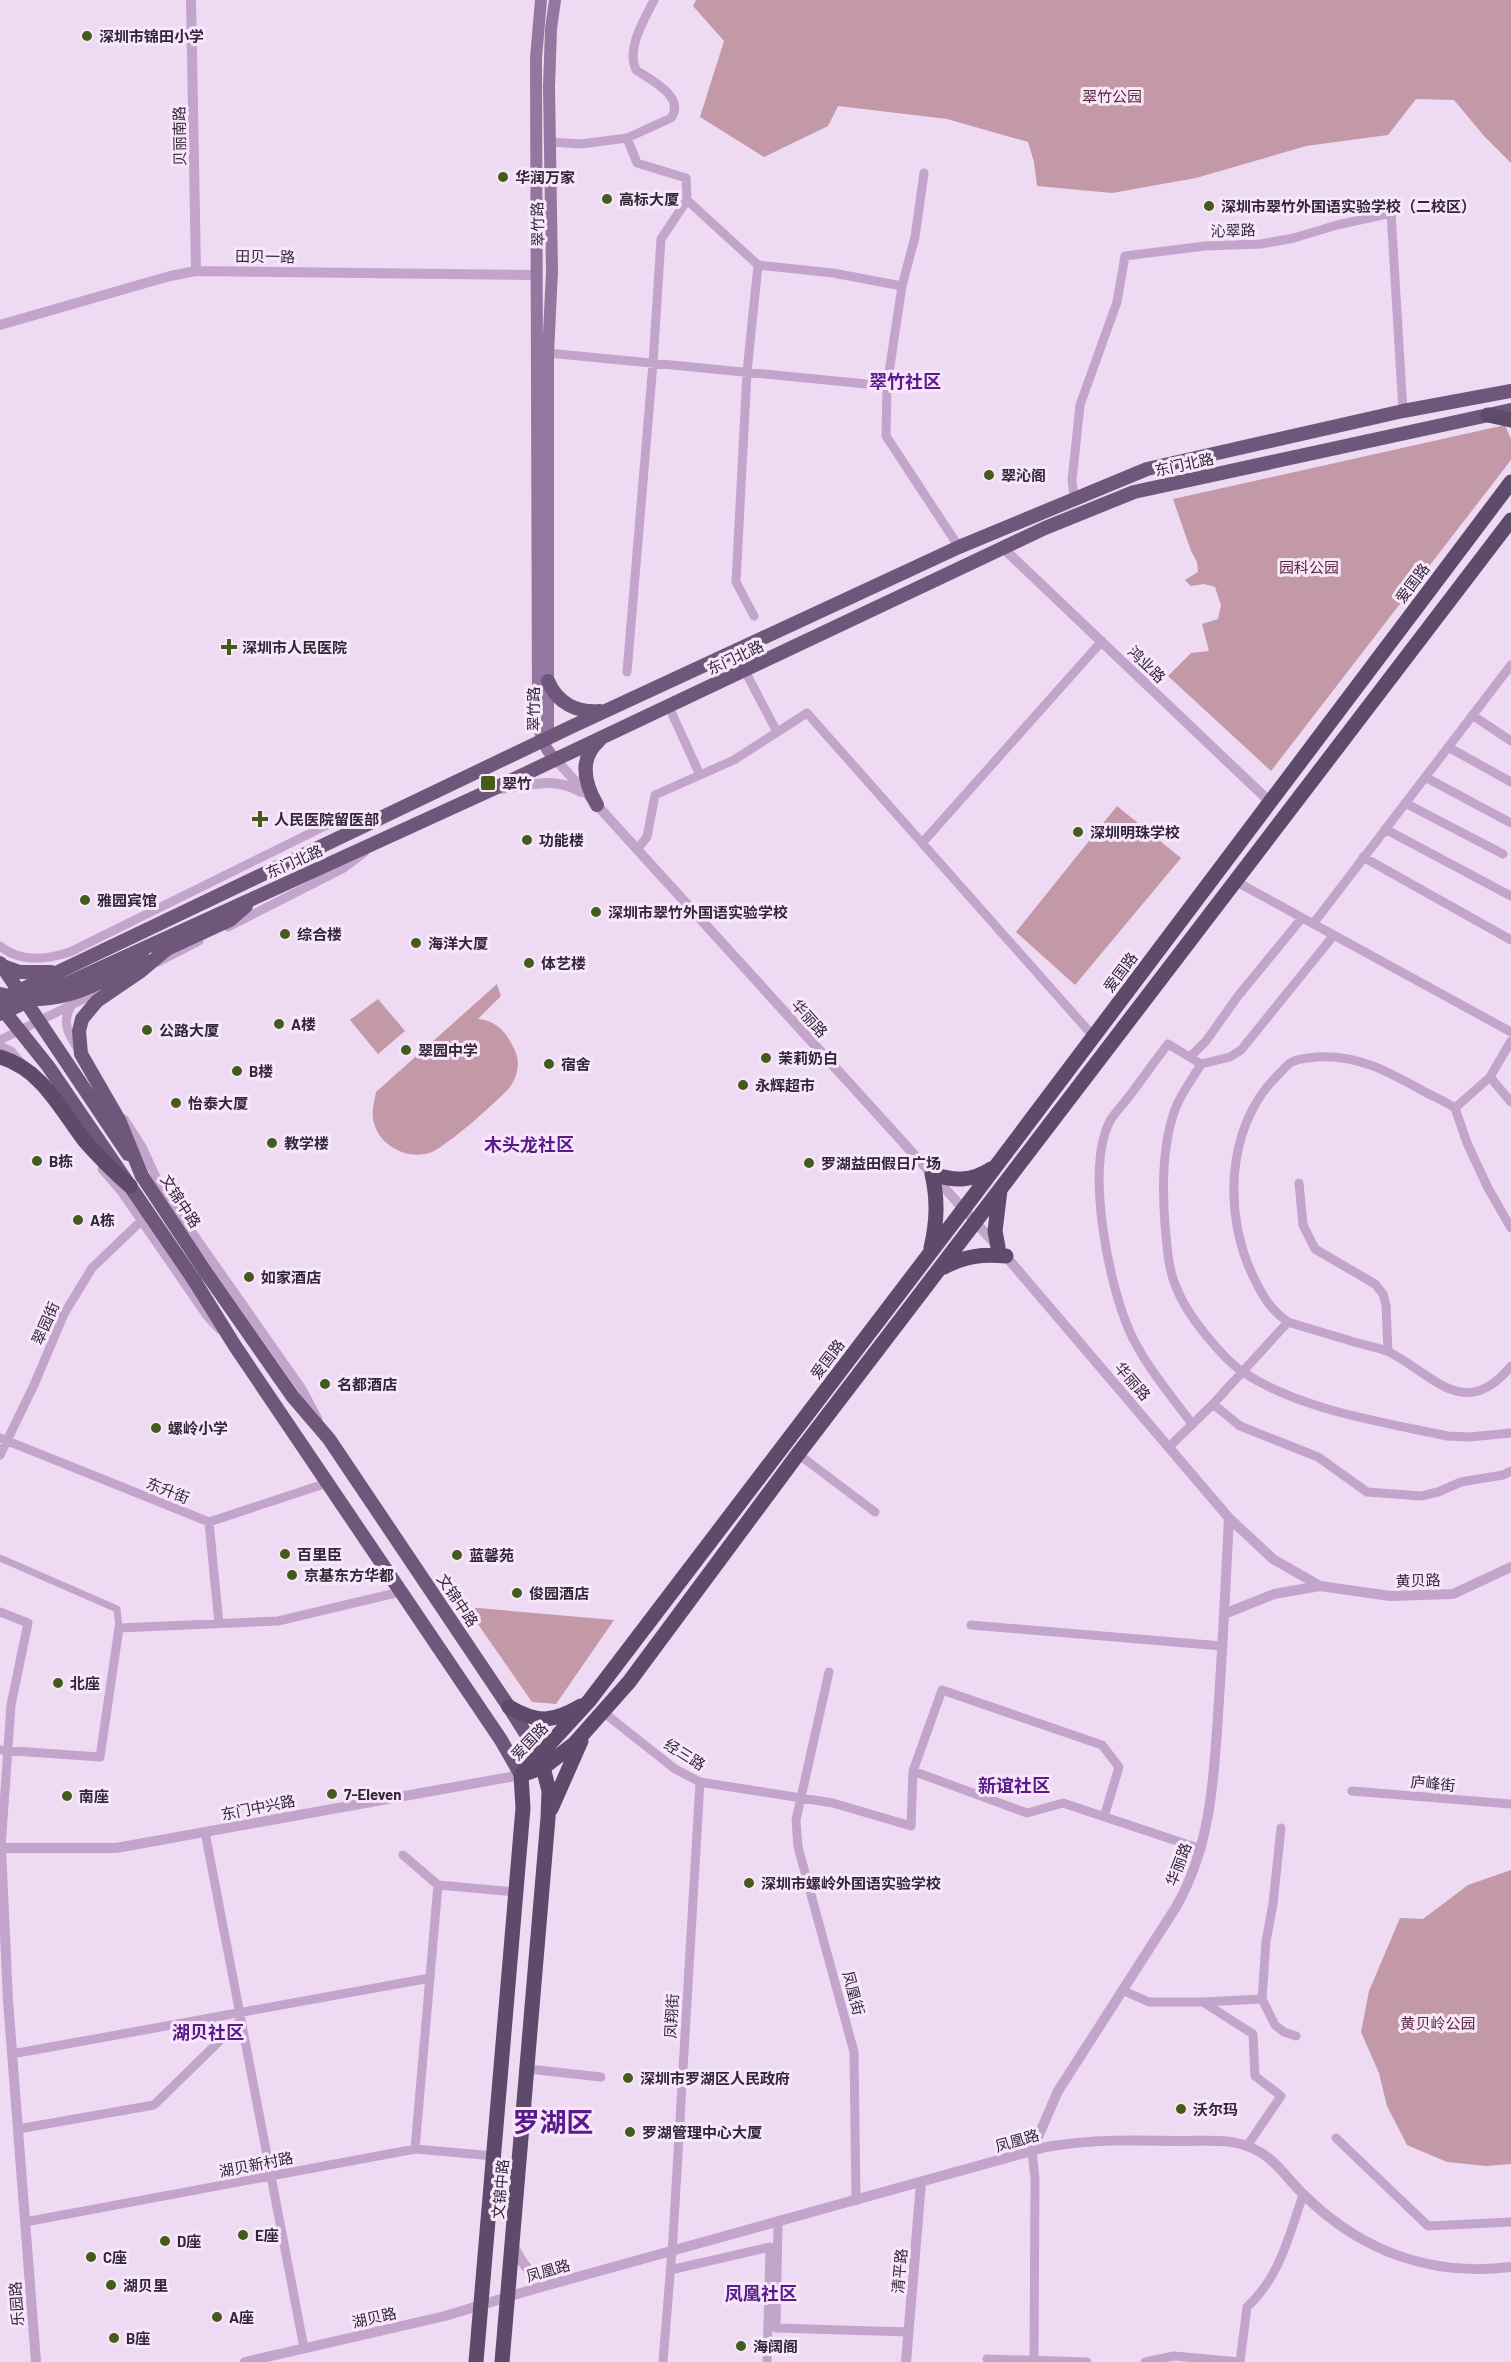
<svg xmlns="http://www.w3.org/2000/svg" width="1511" height="2362" viewBox="0 0 1511 2362" font-family="Barlow,'Noto Sans SC',sans-serif">
<rect width="100%" height="100%" fill="#efdaf3"/>
<!-- green -->
<path fill="#c399a8" d="M 696,0 L 1511,0 L 1511,163 L 1484,136 L 1454,100 L 1416,99 L 1388,135 L 1306,146 L 1196,178 L 1112,193 L 1037,186 L 1034,162 L 1028,142 L 947,119 L 838,106 L 828,126 L 764,157 L 700,117 L 724,41 L 693,6 Z
M 1505,425 L 1511,439 L 1511,460 L 1271,771 L 1168,676 L 1191,653 L 1209,651 L 1202,624 L 1218,619 L 1221,605 L 1215,587 L 1204,584 L 1191,586 L 1185,580 L 1198,572 L 1197,562 L 1191,551 L 1173,499 Z
M 1117,806 L 1181,858 L 1075,985 L 1016,932 Z
M 497,984 L 501,996 L 478,1019 C 492,1020 503,1028 510,1041 C 515,1050 520,1059 517,1071 C 516,1076 513,1083 510,1087 C 498,1101 448,1145 432,1152 C 410,1161 380,1147 374,1123 C 371,1113 374,1102 376,1092 Z
M 378,999 L 405,1031 L 378,1054 L 350,1020 Z
M 466,1607 L 614,1620 L 556,1704 L 532,1702 Z
M 1511,1870 L 1511,2164 L 1486,2166 L 1447,2162 L 1407,2145 L 1387,2106 L 1379,2073 L 1361,2032 L 1369,1991 L 1400,1918 L 1423,1919 L 1468,1885 Z"/>
<g fill="none" stroke-linecap="round" stroke-linejoin="round">
<!-- pedestrian -->
<path stroke="#c3a5cc" stroke-width="7" d="M 0,1558 L 117,1609 L 119,1628"/>
<!-- minor -->
<path stroke="#c3a5cc" stroke-width="9" d="M 627,138 L 637,163 L 686,178 L 687,200 L 661,239 L 653,363 L 627,672
M 550,142 L 581,144 L 627,138 L 671,118 C 686,97 651,80 636,70 C 626,48 644,20 654,0
M 924,173 L 915,237 L 902,286 L 887,386 L 886,436 L 959,547
M 687,200 L 758,265 L 833,273 L 902,286
M 548,353 L 887,386
M 1074,498 L 1072,480 L 1080,405 L 1117,302 L 1125,256 L 1205,246 L 1261,244 L 1294,238 L 1337,225 L 1391,213 L 1403,411
M 754,616 L 736,582 L 747,372 L 758,265
M 745,671 L 777,732
M 669,707 L 700,775 L 734,760 L 807,713 L 1094,1037
M 1472,715 L 1511,741
M 1448,747 L 1511,782
M 1425,777 L 1511,823
M 1405,803 L 1503,854
M 1385,829 L 1511,896
M 923,842 L 1102,641
M 637,849 L 647,837 L 655,795 L 700,775
M 1363,857 L 1511,940
M 1235,881 L 1511,1032
M 1313,924 L 1511,665
M 228,927 L 344,868 L 365,852
M 1334,935 L 1241,1050 L 1230,1057 L 1201,1064 C 1193,1078 1182,1092 1176,1107 C 1162,1143 1162,1187 1165,1225 C 1167,1246 1168,1268 1176,1287 C 1183,1305 1193,1319 1205,1334 C 1216,1347 1228,1362 1243,1372 C 1300,1410 1382,1422 1447,1436 L 1469,1437 L 1511,1433
M 0,946 C 20,963 46,960 70,952 L 329,824
M 158,962 L 199,941
M 71,1006 C 61,1023 69,1035 78,1049
M 0,1040 L 108,987
M 0,1046 L 11,1051 L 21,1063
M 1190,1057 L 1206,1041 L 1238,996 L 1302,918
M 1490,1077 L 1511,1102
M 1455,1108 L 1490,1077 L 1511,1041
M 124,1119 L 142,1147 L 161,1188 L 302,1389 L 318,1419
M 102,1169 L 121,1191 L 207,1316 L 219,1329
M 1299,1183 L 1303,1225 L 1315,1249 L 1375,1284 L 1383,1294 L 1386,1305 L 1388,1351
M 1511,1228 L 1488,1188 L 1467,1143 L 1455,1108 C 1445,1101 1434,1097 1423,1091 C 1389,1072 1357,1054 1317,1057 C 1308,1058 1298,1058 1290,1063 C 1286,1066 1281,1072 1277,1076 C 1225,1127 1223,1218 1255,1280 C 1263,1297 1272,1311 1288,1322 C 1310,1329 1332,1335 1354,1342 C 1365,1345 1378,1347 1389,1352 C 1433,1374 1464,1423 1511,1366
M 1213,1404 L 1240,1426 L 1318,1457 L 1367,1492 L 1421,1496 L 1438,1492 L 1461,1482 L 1503,1475 L 1511,1471
M 1192,1424 C 1170,1394 1144,1364 1129,1330 C 1108,1281 1087,1174 1108,1125 C 1112,1115 1121,1107 1127,1099 C 1141,1081 1154,1062 1168,1044 L 1201,1064
M 0,1438 L 209,1522 L 327,1483
M 1169,1447 L 1213,1404 L 1288,1322
M 798,1454 L 875,1512
M 0,1455 L 34,1385 L 64,1314 L 92,1268 L 141,1221
M 209,1522 L 219,1624
M 0,1612 L 28,1623 L 11,1705 L 1,1848
M 971,1625 L 1222,1646
M 829,1672 L 796,1820 L 798,1847 L 854,2052 L 856,2201
M 603,1712 L 675,1769 L 700,1782 L 833,1803 L 911,1826 L 913,1771
M 0,1750 L 100,1757 L 119,1628 L 278,1621 L 400,1592
M 1352,1791 L 1511,1804
M 1104,1817 L 1119,1767 L 1102,1745 L 942,1690 L 913,1771 L 1027,1813 L 1063,1803 L 1201,1849
M 1281,1828 L 1273,1904 L 1266,1941 L 1262,1999 L 1275,2025 L 1284,2032 L 1296,2036
M 205,1832 L 304,2348
M 403,1855 L 438,1885 L 516,1892
M 1122,1990 L 1149,2002 L 1203,2002 L 1262,1999
M 1203,2002 L 1253,2034 L 1255,2076 L 1281,2096 L 1247,2146
M 12,2054 L 430,1978
M 528,2069 L 601,2077
M 18,2129 L 154,2105 L 241,2020
M 1336,2138 L 1428,2226 L 1511,2222
M 415,2149 L 438,1885
M 1032,2151 L 1035,2179 L 1034,2361
M 25,2222 L 415,2149 L 494,2156
M 778,2222 L 776,2328 L 909,2332
M 670,2270 L 770,2247 L 767,2362
M 987,2359 L 1087,2362
M 663,2362 L 673,2238 L 700,1782
M 1145,2362 L 1174,2356 L 1240,2362
M 1240,2362 L 1247,2307 C 1280,2277 1289,2235 1303,2195"/>
<!-- tertiary -->
<path stroke="#c3a5cc" stroke-width="10" d="M 191,0 L 196,271
M 0,325 L 170,276 L 196,271 L 537,275
M 1003,548 L 1270,802
M 556,760 L 998,1247 L 1229,1518 L 1273,1559 L 1320,1586
M 495,789 C 528,788 550,774 581,792
M 1224,1614 L 1274,1594 L 1320,1586 L 1390,1596 L 1453,1594 L 1511,1567
M 0,1848 L 116,1848 L 521,1775
M 1,1848 L 8,2001 L 36,2362
M 1032,2151 L 1058,2091 L 1176,1907 C 1213,1842 1214,1772 1219,1700 C 1223,1639 1226,1578 1229,1518
M 513,2245 C 522,2264 533,2281 556,2282
M 245,2362 L 445,2316 L 534,2289 L 1046,2147 C 1091,2139 1137,2140 1182,2141 C 1206,2141 1232,2138 1254,2149 C 1276,2159 1287,2179 1304,2195 C 1361,2251 1431,2277 1511,2267
M 906,2362 L 921,2183"/>
<!-- secondary -->
<path stroke="#9377a0" stroke-width="12" d="M 541,0 L 536,58 L 538,711 C 539,731 541,746 556,760
M 548,739 L 548,353 L 552,272 L 549,87 L 551,29 L 555,0"/>
<!-- primary -->
<path stroke="#6e577a" stroke-width="14" d="M 548,681 C 557,703 577,713 600,711
M 597,805 C 585,784 578,759 599,741
M 167,949 L 230,920 L 246,906
M 0,965 L 20,972 L 51,972
M 10,995 L 573,726 L 959,547 L 1147,469 L 1403,411 L 1511,391
M 0,1014 L 493,789 L 1045,528 L 1134,492 L 1511,410
M 142,1176 L 205,1271 L 293,1397 L 329,1439 L 509,1707 L 540,1756
M 194,1280 L 235,1346 L 501,1740 L 521,1775"/>
<!-- trunk -->
<path stroke="#5e4a6a" stroke-width="15" d="M 1488,415 L 1511,420
M 932,1174 C 954,1181 971,1182 991,1169
M 998,1247 L 995,1231 L 1000,1190
M 931,1248 C 937,1222 938,1200 932,1174
M 944,1267 C 965,1256 982,1254 1006,1256
M 509,1707 C 538,1724 553,1722 581,1706
M 524,1774 L 544,1767 L 574,1744 L 629,1682 L 798,1454 L 1511,520
M 521,1775 L 589,1701 L 975,1194 L 1511,482
M 551,1809 L 581,1741
M 476,2362 L 523,1808 L 521,1775
M 502,2362 L 548,1818 L 549,1791 L 541,1759"/>
<!-- primary-bridge -->
<path stroke="#6e577a" stroke-width="14" d="M 0,963 L 128,1154
M 0,994 C 57,1011 95,984 145,960
M 0,1006 L 48,1066 L 194,1280
M 142,1176 L 119,1120 L 81,1054 L 79,1031 L 82,1019 L 97,1001 L 141,971 L 167,949"/>
<!-- trunk-bridge -->
<path stroke="#5e4a6a" stroke-width="15" d="M 0,1057 C 41,1069 60,1108 84,1140 C 98,1156 114,1172 130,1186"/>
</g>
<!-- markers -->
<g fill="#435c1a" stroke="#f8e7fb" stroke-width="2">
<circle cx="87" cy="36" r="6"/>
<circle cx="503" cy="177" r="6"/>
<circle cx="607" cy="199" r="6"/>
<circle cx="1209" cy="206" r="6"/>
<circle cx="989" cy="475" r="6"/>
<path d="M226 638h6v6h6v6h-6v6h-6v-6h-6v-6h6z"/>
<rect x="480" y="775" width="16" height="16" rx="3"/>
<path d="M257 810h6v6h6v6h-6v6h-6v-6h-6v-6h6z"/>
<circle cx="1078" cy="832" r="6"/>
<circle cx="527" cy="840" r="6"/>
<circle cx="85" cy="900" r="6"/>
<circle cx="596" cy="912" r="6"/>
<circle cx="285" cy="934" r="6"/>
<circle cx="416" cy="943" r="6"/>
<circle cx="529" cy="963" r="6"/>
<circle cx="279" cy="1024" r="6"/>
<circle cx="147" cy="1030" r="6"/>
<circle cx="406" cy="1050" r="6"/>
<circle cx="766" cy="1058" r="6"/>
<circle cx="549" cy="1064" r="6"/>
<circle cx="237" cy="1071" r="6"/>
<circle cx="743" cy="1085" r="6"/>
<circle cx="176" cy="1103" r="6"/>
<circle cx="272" cy="1143" r="6"/>
<circle cx="37" cy="1161" r="6"/>
<circle cx="809" cy="1163" r="6"/>
<circle cx="78" cy="1220" r="6"/>
<circle cx="249" cy="1277" r="6"/>
<circle cx="325" cy="1384" r="6"/>
<circle cx="156" cy="1428" r="6"/>
<circle cx="285" cy="1554" r="6"/>
<circle cx="457" cy="1555" r="6"/>
<circle cx="292" cy="1575" r="6"/>
<circle cx="517" cy="1593" r="6"/>
<circle cx="58" cy="1683" r="6"/>
<circle cx="332" cy="1794" r="6"/>
<circle cx="67" cy="1796" r="6"/>
<circle cx="749" cy="1883" r="6"/>
<circle cx="628" cy="2078" r="6"/>
<circle cx="1181" cy="2109" r="6"/>
<circle cx="630" cy="2132" r="6"/>
<circle cx="243" cy="2235" r="6"/>
<circle cx="165" cy="2241" r="6"/>
<circle cx="91" cy="2257" r="6"/>
<circle cx="111" cy="2285" r="6"/>
<circle cx="217" cy="2317" r="6"/>
<circle cx="114" cy="2338" r="6"/>
<circle cx="741" cy="2346" r="6"/>
</g>
<g text-anchor="middle" dominant-baseline="central" stroke-width="6" stroke-linejoin="round" paint-order="stroke">
<!-- poi labels -->
<g font-size="15" font-weight="bold" fill="#312737" stroke="#f8e7fb" text-anchor="start">
<text x="99" y="36">深圳市锦田小学</text>
<text x="515" y="177">华润万家</text>
<text x="619" y="199">高标大厦</text>
<text x="1221" y="206">深圳市翠竹外国语实验学校（二校区）</text>
<text x="1001" y="475">翠沁阁</text>
<text x="242" y="647">深圳市人民医院</text>
<text x="502" y="783">翠竹</text>
<text x="274" y="819">人民医院留医部</text>
<text x="1090" y="832">深圳明珠学校</text>
<text x="539" y="840">功能楼</text>
<text x="97" y="900">雅园宾馆</text>
<text x="608" y="912">深圳市翠竹外国语实验学校</text>
<text x="297" y="934">综合楼</text>
<text x="428" y="943">海洋大厦</text>
<text x="541" y="963">体艺楼</text>
<text x="291" y="1024">A楼</text>
<text x="159" y="1030">公路大厦</text>
<text x="418" y="1050">翠园中学</text>
<text x="778" y="1058">茉莉奶白</text>
<text x="561" y="1064">宿舍</text>
<text x="249" y="1071">B楼</text>
<text x="755" y="1085">永辉超市</text>
<text x="188" y="1103">怡泰大厦</text>
<text x="284" y="1143">教学楼</text>
<text x="49" y="1161">B栋</text>
<text x="821" y="1163">罗湖益田假日广场</text>
<text x="90" y="1220">A栋</text>
<text x="261" y="1277">如家酒店</text>
<text x="337" y="1384">名都酒店</text>
<text x="168" y="1428">螺岭小学</text>
<text x="297" y="1554">百里臣</text>
<text x="469" y="1555">蓝馨苑</text>
<text x="304" y="1575">京基东方华都</text>
<text x="529" y="1593">俊园酒店</text>
<text x="70" y="1683">北座</text>
<text x="344" y="1794">7-Eleven</text>
<text x="79" y="1796">南座</text>
<text x="761" y="1883">深圳市螺岭外国语实验学校</text>
<text x="640" y="2078">深圳市罗湖区人民政府</text>
<text x="1193" y="2109">沃尔玛</text>
<text x="642" y="2132">罗湖管理中心大厦</text>
<text x="255" y="2235">E座</text>
<text x="177" y="2241">D座</text>
<text x="103" y="2257">C座</text>
<text x="123" y="2285">湖贝里</text>
<text x="229" y="2317">A座</text>
<text x="126" y="2338">B座</text>
<text x="753" y="2346">海阔阁</text>
</g>
<!-- park labels -->
<g font-size="15" fill="#572938" stroke="#f8e7fb">
<text x="1112" y="96">翠竹公园</text>
<text x="1309" y="567">园科公园</text>
<text x="1438" y="2023">黄贝岭公园</text>
</g>
<!-- street labels -->
<g font-size="15" fill="#312737" stroke="#f8e7fb">
<text transform="translate(179 136) rotate(-91)">贝丽南路</text>
<text transform="translate(537 224) rotate(-91)">翠竹路</text>
<text transform="translate(1233 230) rotate(-2)">沁翠路</text>
<text transform="translate(265 256) rotate(1)">田贝一路</text>
<text transform="translate(1184 464) rotate(-12)">东门北路</text>
<text transform="translate(1412 583) rotate(-53)">爱国路</text>
<text transform="translate(735 657) rotate(-25)">东门北路</text>
<text transform="translate(1147 664) rotate(44)">鸿业路</text>
<text transform="translate(533 709) rotate(-90)">翠竹路</text>
<text transform="translate(294 861) rotate(-24)">东门北路</text>
<text transform="translate(1120 972) rotate(-53)">爱国路</text>
<text transform="translate(810 1018) rotate(48)">华丽路</text>
<text transform="translate(181 1201) rotate(57)">文锦中路</text>
<text transform="translate(45 1323) rotate(-66)">翠园街</text>
<text transform="translate(827 1359) rotate(-53)">爱国路</text>
<text transform="translate(1133 1381) rotate(49)">华丽路</text>
<text transform="translate(168 1490) rotate(22)">东升街</text>
<text transform="translate(1418 1580) rotate(-2)">黄贝路</text>
<text transform="translate(458 1600) rotate(56)">文锦中路</text>
<text transform="translate(529 1741) rotate(-46)">爱国路</text>
<text transform="translate(685 1754) rotate(32)">经三路</text>
<text transform="translate(1433 1783) rotate(5)">庐峰街</text>
<text transform="translate(258 1807) rotate(-11)">东门中兴路</text>
<text transform="translate(1178 1864) rotate(-69)">华丽路</text>
<text transform="translate(854 1993) rotate(75)">凤凰街</text>
<text transform="translate(671 2016) rotate(-87)">凤翔街</text>
<text transform="translate(1017 2140) rotate(-16)">凤凰路</text>
<text transform="translate(256 2164) rotate(-11)">湖贝新村路</text>
<text transform="translate(500 2189) rotate(-85)">文锦中路</text>
<text transform="translate(548 2270) rotate(-16)">凤凰路</text>
<text transform="translate(899 2271) rotate(-85)">清平路</text>
<text transform="translate(16 2304) rotate(-94)">乐园路</text>
<text transform="translate(374 2317) rotate(-13)">湖贝路</text>
</g>
<!-- quarter labels -->
<g font-size="18" font-weight="bold" fill="#591b8c" stroke="#f8e7fb">
<text x="905" y="381">翠竹社区</text>
<text x="529" y="1144">木头龙社区</text>
<text x="1014" y="1785">新谊社区</text>
<text x="208" y="2032">湖贝社区</text>
<text x="761" y="2293">凤凰社区</text>
</g>
<!-- town labels -->
<g font-size="27" font-weight="bold" fill="#591b8c" stroke="#f8e7fb">
<text x="553" y="2121">罗湖区</text>
</g>
</g>
</svg>
